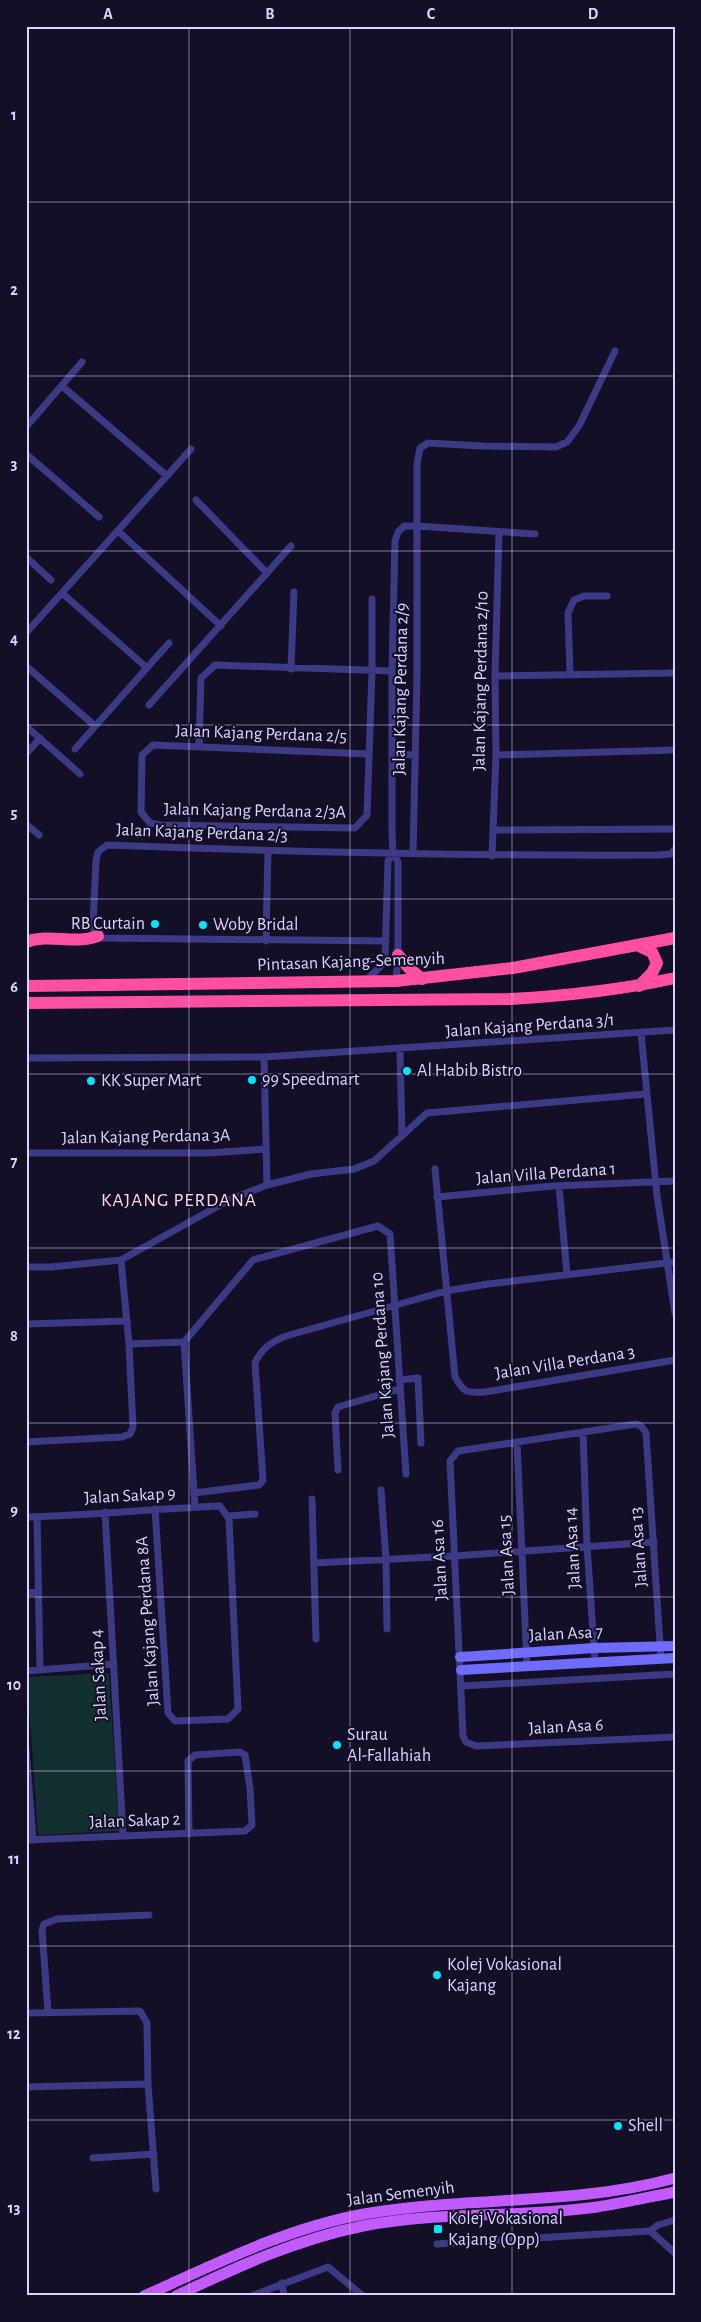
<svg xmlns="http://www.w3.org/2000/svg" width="701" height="2322" viewBox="0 0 701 2322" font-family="'Alegreya Sans',sans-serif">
<rect width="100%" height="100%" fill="#130f26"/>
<!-- green -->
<path fill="#12302f" d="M 109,1673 L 119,1831 L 38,1835 L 27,1677 Z"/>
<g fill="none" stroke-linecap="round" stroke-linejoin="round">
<!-- street -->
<path stroke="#3d3a85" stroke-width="7" d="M 62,386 L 167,476
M 26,427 L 82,362
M 26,454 L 99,517
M 196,500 L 267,573
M 118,531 L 221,626
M 26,557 L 51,580
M 62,593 L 147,668
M 26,633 L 191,449
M 26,666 L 95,726
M 291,669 L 294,592
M 570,674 L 568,613 L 574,600 L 584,596 L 607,596
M 495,676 L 675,673
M 149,705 L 291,546
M 26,726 L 80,774
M 199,745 L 201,678 L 215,665 L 392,671
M 75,749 L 169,643
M 26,754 L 40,738
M 368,754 L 153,745 L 142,755 L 141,812 L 150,823 L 161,825 L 355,828 L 367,815 L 372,671 L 372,599
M 392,754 L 415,755
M 496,755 L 675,750
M 26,824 L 39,835
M 493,830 L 675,829
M 413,853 L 417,677 L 417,464 L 420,448 L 428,443 L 482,446 L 556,447 L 567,442 L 579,426 L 615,351
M 492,856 L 496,755 L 495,676 L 499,532
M 266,941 L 268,851
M 386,941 L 100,938 L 94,930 L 93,924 L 96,861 L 98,852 L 107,845 C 291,852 474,856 658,855 L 671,854 L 675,849
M 367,979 L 380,967 L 385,959 L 388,861 L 393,853
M 396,981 L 398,955 L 398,862 L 393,853 L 392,831 L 392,671 L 395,541 L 398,532 L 404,526 L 417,526 L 535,534
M 641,1033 L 657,1196 L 675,1313
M 400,1050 L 402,1136
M 264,1057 L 267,1185
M 26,1058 L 264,1057 L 675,1030
M 26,1153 L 208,1153 L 266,1149
M 435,1169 L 455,1377 C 464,1393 467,1393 485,1392 L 675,1360
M 559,1186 L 567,1274
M 437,1197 L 553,1186 L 675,1181
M 26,1267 L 51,1267 L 121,1260 L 229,1200 L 267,1185 L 311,1174 L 354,1169 L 374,1161 L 427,1113 L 646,1094
M 26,1324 L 127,1321
M 129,1344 L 184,1342
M 399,1380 L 418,1378 L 421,1443
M 583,1432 L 587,1546 L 595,1662
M 26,1442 L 122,1437 L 130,1434 L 133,1427 L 129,1344 L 121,1260
M 517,1442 L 527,1666
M 338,1470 L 335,1413 L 338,1407 L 399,1389
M 381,1490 L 386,1559 L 387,1629
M 194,1493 L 259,1485 L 263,1480 L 255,1363 C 262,1348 271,1342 286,1336 L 446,1291 L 488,1284 L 675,1262
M 312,1499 L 316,1639
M 195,1507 L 184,1342 L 253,1260 L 378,1226 L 390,1234 L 406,1474
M 105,1512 L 123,1835
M 228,1516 L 255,1514
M 26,1517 C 91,1515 155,1509 220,1506 L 229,1519 L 238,1709 L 228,1719 L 175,1721 L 168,1713 L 155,1509
M 37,1517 L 40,1669
M 314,1563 L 454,1556 L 654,1542
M 26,1593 L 39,1592
M 661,1659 L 646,1433 L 642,1427 L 636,1424 L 458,1451 L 450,1461 L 463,1736 L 466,1742 L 476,1746 L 675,1737
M 26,1671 L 114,1664
M 462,1686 L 675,1674
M 26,1749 L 33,1840
M 26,1840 L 245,1831 L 252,1825 L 250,1788 L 245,1755 L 240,1752 L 195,1755 L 188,1761 L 189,1834
M 48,2012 L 42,1930 L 44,1924 L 57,1919 L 149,1915
M 26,2013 L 140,2011 L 147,2023 L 148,2084 L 156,2189
M 26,2087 L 148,2084
M 93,2158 L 154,2154
M 650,2231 L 675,2253
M 650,2231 L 658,2225 L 675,2220
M 437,2244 L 650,2231
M 282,2283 L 284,2296
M 251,2296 L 328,2267 L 363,2296"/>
<!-- secondary -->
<path stroke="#6f6bff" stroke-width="10" d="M 460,1657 L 594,1648 L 675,1646
M 461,1670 L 675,1658"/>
<!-- primary -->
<path stroke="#c25bff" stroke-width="11" d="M 144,2296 C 215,2264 287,2228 364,2214 C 467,2196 573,2206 675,2178
M 176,2296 C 236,2267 298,2239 363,2226 C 440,2211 520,2218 597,2207 C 623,2203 649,2197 675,2192"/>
<!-- highway -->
<path stroke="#ff4fa3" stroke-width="12" d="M 26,942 C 50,933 74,945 98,936
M 637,945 L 652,952 L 657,963 L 652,973 L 639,986
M 398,955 L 409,968 L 422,979
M 26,986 L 396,981 L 513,968 L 675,938
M 26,1003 L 510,999 C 566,996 620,990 675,978"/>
</g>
<!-- grid -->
<path fill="none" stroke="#d9d4ff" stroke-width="1" stroke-opacity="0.55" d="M 189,26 L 189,2296M 350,26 L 350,2296M 512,26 L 512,2296M 26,202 L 675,202M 26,376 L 675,376M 26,551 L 675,551M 26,725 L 675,725M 26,899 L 675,899M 26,1074 L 675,1074M 26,1248 L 675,1248M 26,1423 L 675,1423M 26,1597 L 675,1597M 26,1771 L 675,1771M 26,1946 L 675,1946M 26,2120 L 675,2120"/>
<!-- markers -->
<g fill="#00e5ff" stroke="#130f26" stroke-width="2">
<circle cx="155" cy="924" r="5"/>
<circle cx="203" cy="925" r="5"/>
<circle cx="407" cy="1071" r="5"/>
<circle cx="252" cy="1080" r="5"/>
<circle cx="91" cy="1081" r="5"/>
<circle cx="337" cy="1745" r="5"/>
<circle cx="437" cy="1975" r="5"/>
<circle cx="618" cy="2126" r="5"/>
<rect x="433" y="2224" width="10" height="10" rx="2.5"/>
</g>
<g text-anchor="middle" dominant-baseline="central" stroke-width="4" stroke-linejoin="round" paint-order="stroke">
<!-- street labels -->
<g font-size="18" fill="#d9d4ff" stroke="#130f26">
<text transform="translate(481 681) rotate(-89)">Jalan Kajang Perdana 2/10</text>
<text transform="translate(401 689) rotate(-89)">Jalan Kajang Perdana 2/9</text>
<text transform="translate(261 734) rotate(2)">Jalan Kajang Perdana 2/5</text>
<text transform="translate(255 811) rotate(1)">Jalan Kajang Perdana 2/3A</text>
<text transform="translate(202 833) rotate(2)">Jalan Kajang Perdana 2/3</text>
<text transform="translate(351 962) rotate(-2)">Pintasan Kajang-Semenyih</text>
<text transform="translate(530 1026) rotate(-4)">Jalan Kajang Perdana 3/1</text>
<text transform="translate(146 1137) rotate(-1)">Jalan Kajang Perdana 3A</text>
<text transform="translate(546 1174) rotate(-4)">Jalan Villa Perdana 1</text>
<text transform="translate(383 1355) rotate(-94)">Jalan Kajang Perdana 10</text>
<text transform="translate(565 1363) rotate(-9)">Jalan Villa Perdana 3</text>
<text transform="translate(130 1496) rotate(-3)">Jalan Sakap 9</text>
<text transform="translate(639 1547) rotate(-94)">Jalan Asa 13</text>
<text transform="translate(573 1548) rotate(-93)">Jalan Asa 14</text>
<text transform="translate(507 1555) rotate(-93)">Jalan Asa 15</text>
<text transform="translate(440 1560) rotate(-93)">Jalan Asa 16</text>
<text transform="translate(148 1621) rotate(-94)">Jalan Kajang Perdana 8A</text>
<text transform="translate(566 1634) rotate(-3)">Jalan Asa 7</text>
<text transform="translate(99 1675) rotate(-93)">Jalan Sakap 4</text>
<text transform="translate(566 1727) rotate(-3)">Jalan Asa 6</text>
<text transform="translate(135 1821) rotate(-2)">Jalan Sakap 2</text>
<text transform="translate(401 2194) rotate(-7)">Jalan Semenyih</text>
</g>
<!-- poi labels -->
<g font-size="18" fill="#d9d4ff" stroke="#130f26" text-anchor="start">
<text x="145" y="924" text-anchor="end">RB Curtain</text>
<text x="213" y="925">Woby Bridal</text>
<text x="417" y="1071">Al Habib Bistro</text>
<text x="262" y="1080">99 Speedmart</text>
<text x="101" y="1081">KK Super Mart</text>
<text x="347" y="1735">Surau<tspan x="347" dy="21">Al-Fallahiah</tspan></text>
<text x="447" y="1965">Kolej Vokasional<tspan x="447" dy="21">Kajang</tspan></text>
<text x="628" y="2126">Shell</text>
<text x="448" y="2219">Kolej Vokasional<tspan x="448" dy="21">Kajang (Opp)</tspan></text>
</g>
<!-- neighbourhood labels -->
<g font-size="19" letter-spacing="1" fill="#ffd6f0" stroke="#130f26">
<text x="179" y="1200">KAJANG PERDANA</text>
</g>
</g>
<!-- border -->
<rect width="701" height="2322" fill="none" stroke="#130f26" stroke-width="55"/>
<rect x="28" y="28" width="646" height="2266" fill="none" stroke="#d9d4ff" stroke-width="2"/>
<g font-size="16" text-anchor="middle" font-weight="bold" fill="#d9d4ff">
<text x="108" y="19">A</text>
<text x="270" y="19">B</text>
<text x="431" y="19">C</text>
<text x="593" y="19">D</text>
<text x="14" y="120">1</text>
<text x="14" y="295">2</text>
<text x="14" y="469">3</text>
<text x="14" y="644">4</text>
<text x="14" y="818">5</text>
<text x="14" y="992">6</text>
<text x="14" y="1167">7</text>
<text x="14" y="1341">8</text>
<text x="14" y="1515">9</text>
<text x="14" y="1690">10</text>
<text x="14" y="1864">11</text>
<text x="14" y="2039">12</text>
<text x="14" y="2213">13</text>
</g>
</svg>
